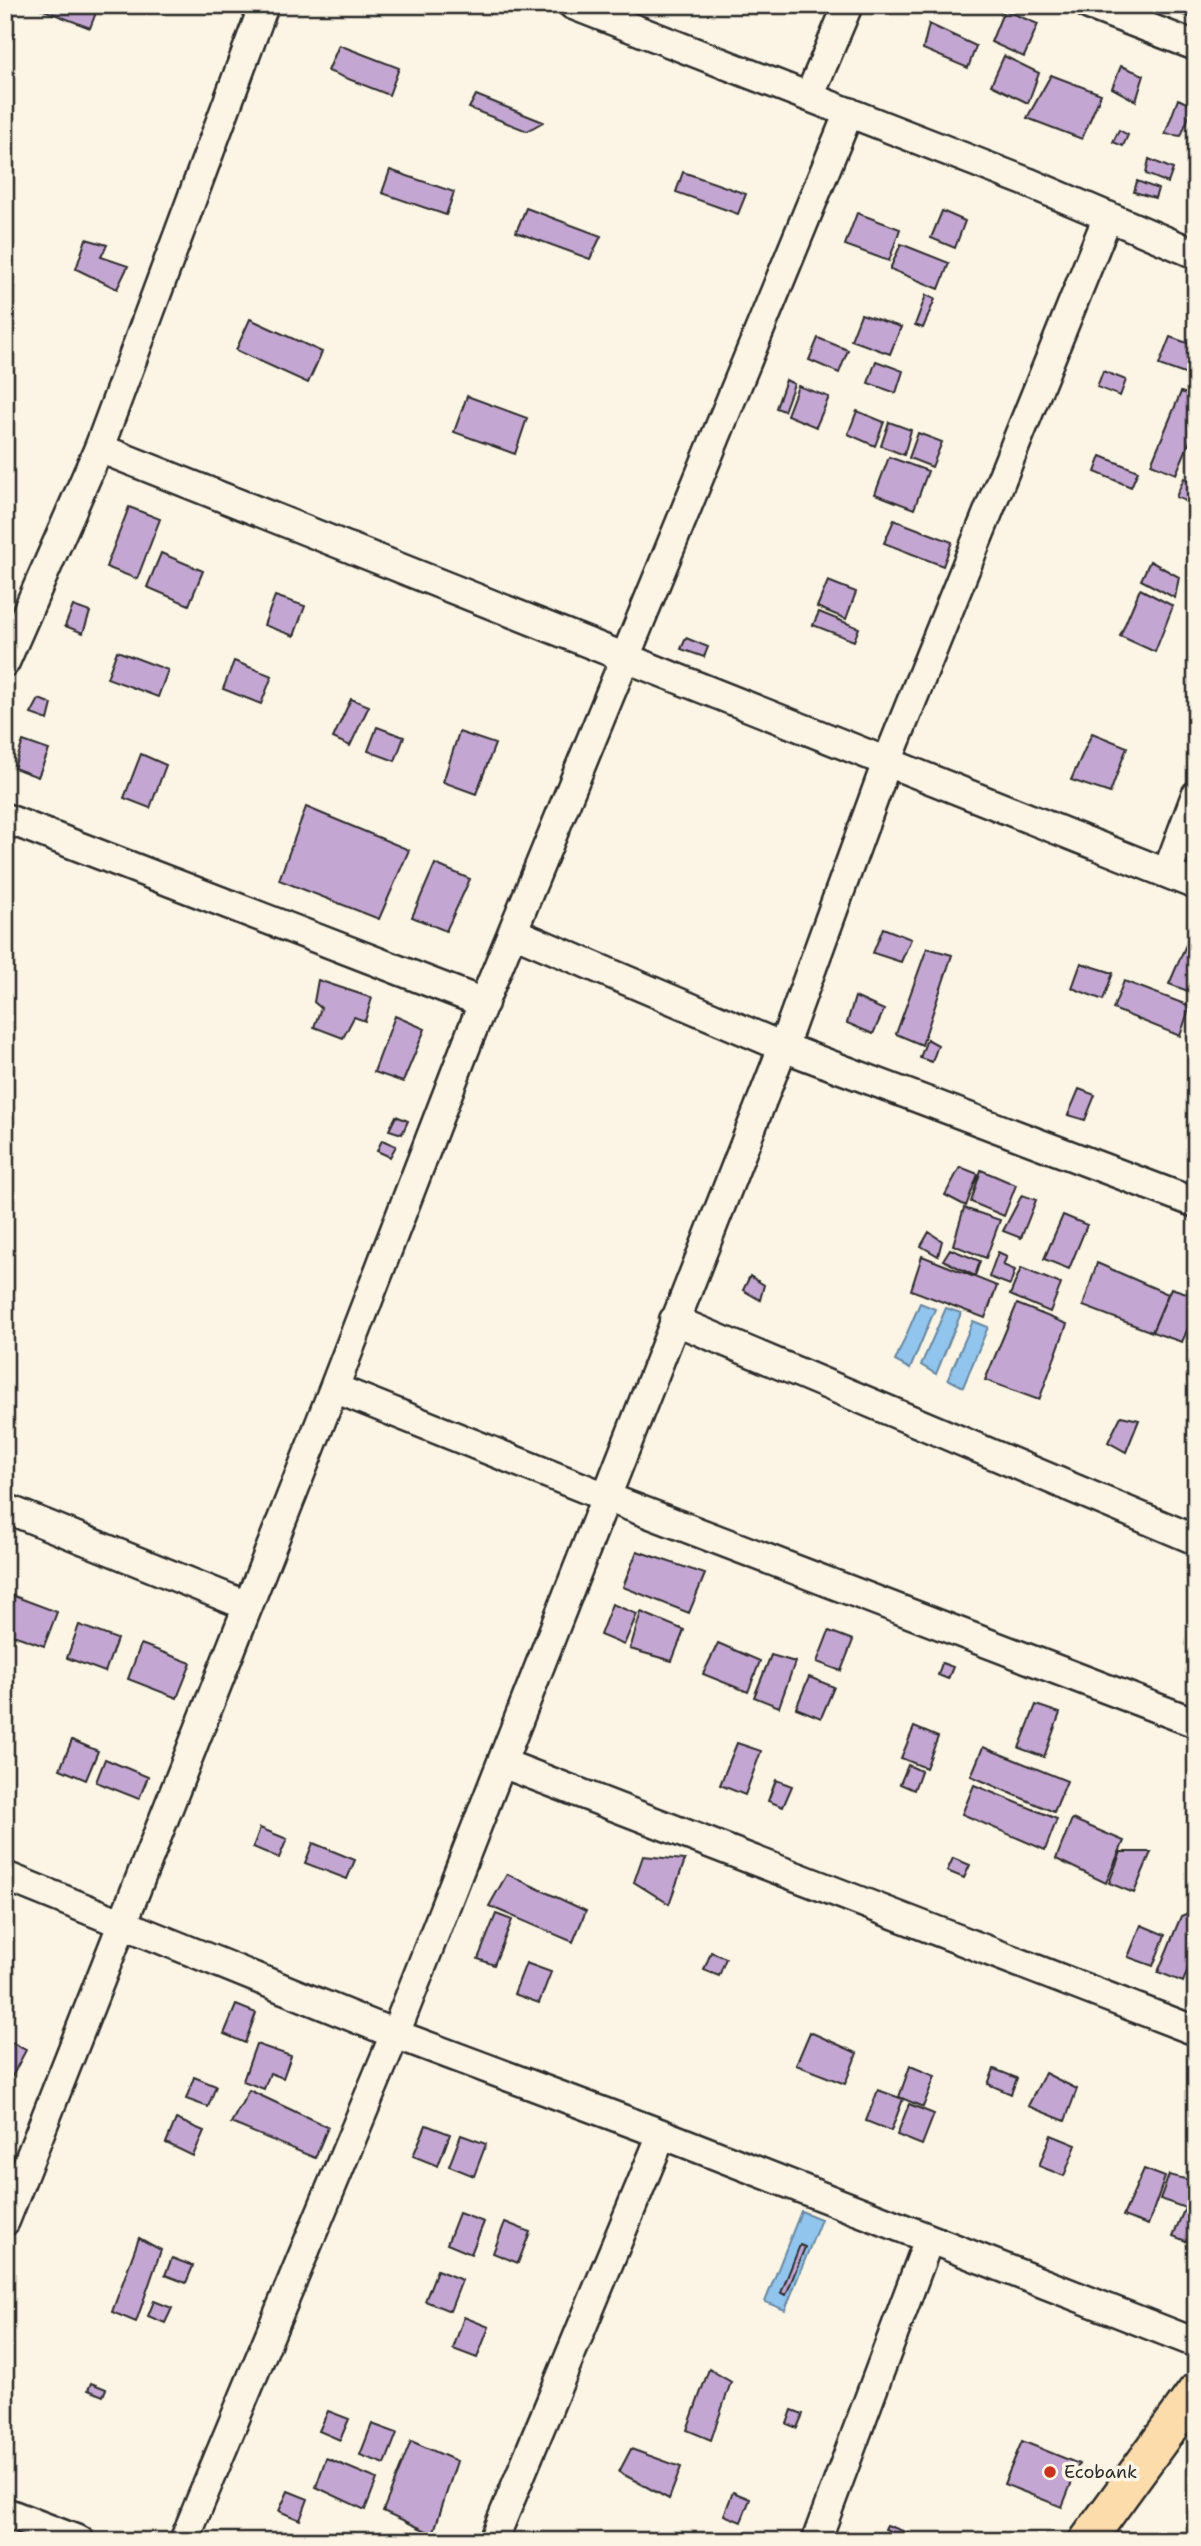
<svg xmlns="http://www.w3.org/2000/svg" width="1201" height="2546" viewBox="0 0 1201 2546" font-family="'Shantell Sans',sans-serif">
<rect width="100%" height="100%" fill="#fcf5e5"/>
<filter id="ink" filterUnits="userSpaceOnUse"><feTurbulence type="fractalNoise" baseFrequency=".0143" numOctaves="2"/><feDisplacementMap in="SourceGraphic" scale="14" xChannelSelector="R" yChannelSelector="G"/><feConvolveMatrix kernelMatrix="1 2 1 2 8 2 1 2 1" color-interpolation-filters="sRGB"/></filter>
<g filter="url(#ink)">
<!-- water -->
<path fill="#91c5ee" stroke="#6887a0" stroke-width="2" d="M 920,1303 L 935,1309 L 910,1369 L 895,1361 Z
M 946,1308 L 961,1313 L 936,1374 L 921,1365 Z
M 973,1321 L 988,1327 L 963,1387 L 948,1379 Z
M 801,2211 L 821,2219 L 785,2310 L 765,2302 Z"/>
<!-- building -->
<path fill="#c4a6d2" stroke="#2b2b2b" stroke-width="2" d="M 43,5 L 99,5 L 90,28 L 41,9 Z
M 1178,5 L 1196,5 L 1196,20 L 1176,12 Z
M 1004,10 L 1038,24 L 1024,57 L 991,42 Z
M 929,24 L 976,46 L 968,68 L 923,49 Z
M 339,45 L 399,68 L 389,95 L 328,71 Z
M 1004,56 L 1039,73 L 1028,103 L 991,85 Z
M 1121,66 L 1144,75 L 1136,101 L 1112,88 Z
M 1051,75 L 1101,94 L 1082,139 L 1027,118 Z
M 476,95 L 543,122 L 527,131 L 469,108 Z
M 1178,99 L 1193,106 L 1181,136 L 1165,134 Z
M 1119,130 L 1128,135 L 1123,146 L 1113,142 Z
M 1149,159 L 1173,169 L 1168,183 L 1146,174 Z
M 390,170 L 454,192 L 446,215 L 382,193 Z
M 683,172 L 746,194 L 738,214 L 676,192 Z
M 1137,181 L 1158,189 L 1155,198 L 1134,192 Z
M 526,208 L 601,236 L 590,259 L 516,232 Z
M 942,211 L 965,221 L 955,248 L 931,238 Z
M 857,213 L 900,229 L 889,261 L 845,245 Z
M 86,239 L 107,245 L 101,257 L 128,266 L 117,289 L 76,269 Z
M 901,244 L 949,263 L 939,289 L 890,269 Z
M 926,295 L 935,299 L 923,328 L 915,325 Z
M 861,314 L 901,327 L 890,354 L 851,340 Z
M 250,319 L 322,352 L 308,383 L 236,350 Z
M 1170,337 L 1196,346 L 1196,378 L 1159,365 Z
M 818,338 L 848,350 L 839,373 L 809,360 Z
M 876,361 L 903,371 L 896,393 L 868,383 Z
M 1103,371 L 1126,380 L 1120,396 L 1097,387 Z
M 786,380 L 794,384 L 784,411 L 776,408 Z
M 798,386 L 829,397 L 816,427 L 787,415 Z
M 1181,392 L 1196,397 L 1196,427 L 1176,474 L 1151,464 Z
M 467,396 L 527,418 L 515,454 L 454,432 Z
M 857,411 L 884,422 L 875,446 L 848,434 Z
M 889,422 L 911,430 L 904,455 L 881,446 Z
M 918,433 L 942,442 L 932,467 L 909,458 Z
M 1101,456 L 1138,471 L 1131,487 L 1095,472 Z
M 889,457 L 928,471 L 914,509 L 875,494 Z
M 1184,478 L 1196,483 L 1195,505 L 1176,497 Z
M 129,507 L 160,519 L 137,579 L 106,567 Z
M 894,520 L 952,542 L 943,566 L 884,543 Z
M 161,553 L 203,571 L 189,605 L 147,587 Z
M 1150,561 L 1179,577 L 1175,598 L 1141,580 Z
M 828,581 L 856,592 L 846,619 L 817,607 Z
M 1140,589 L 1173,606 L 1155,652 L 1120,636 Z
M 275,596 L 305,606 L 294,636 L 264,625 Z
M 73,606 L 90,612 L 83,633 L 65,626 Z
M 819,612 L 859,628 L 854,641 L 813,625 Z
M 686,638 L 708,647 L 704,657 L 681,649 Z
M 117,651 L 168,670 L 158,697 L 107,678 Z
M 234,661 L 272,676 L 261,704 L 223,689 Z
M 39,699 L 52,704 L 48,720 L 31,714 Z
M 351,699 L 369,706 L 350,746 L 333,738 Z
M 377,727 L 404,737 L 395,761 L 368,751 Z
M 459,732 L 495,744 L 476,794 L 443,782 Z
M 1092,733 L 1127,747 L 1110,793 L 1071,780 Z
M 23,741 L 49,750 L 38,777 L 14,768 Z
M 141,754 L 166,765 L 150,808 L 124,798 Z
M 306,807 L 409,850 L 379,919 L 279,880 Z
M 435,864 L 470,879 L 446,931 L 412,917 Z
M 883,928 L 911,939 L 901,962 L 873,953 Z
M 1192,931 L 1196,932 L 1196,994 L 1169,984 Z
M 927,948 L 952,955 L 922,1045 L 896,1034 Z
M 1081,963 L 1113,973 L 1103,1000 L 1072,988 Z
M 318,980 L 372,998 L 365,1021 L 354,1017 L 343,1038 L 314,1027 L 321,1008 L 314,1002 Z
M 1124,981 L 1190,1006 L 1180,1036 L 1113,1009 Z
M 855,997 L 884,1010 L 873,1034 L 847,1023 Z
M 395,1016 L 425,1029 L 403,1082 L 374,1072 Z
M 927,1039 L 938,1045 L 932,1062 L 920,1058 Z
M 1079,1089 L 1095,1095 L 1085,1120 L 1068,1115 Z
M 396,1116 L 408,1121 L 402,1134 L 389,1130 Z
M 382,1140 L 396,1146 L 390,1157 L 377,1151 Z
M 960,1167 L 978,1174 L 966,1206 L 945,1195 Z
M 981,1170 L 1016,1185 L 1004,1216 L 971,1202 Z
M 1022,1195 L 1036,1200 L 1021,1238 L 1003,1231 Z
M 964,1208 L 1000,1220 L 986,1258 L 953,1245 Z
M 1063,1215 L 1087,1225 L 1069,1269 L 1044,1259 Z
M 929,1232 L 942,1241 L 938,1256 L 921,1246 Z
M 950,1249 L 980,1261 L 975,1276 L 943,1260 Z
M 998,1252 L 1007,1256 L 1003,1265 L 1015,1270 L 1010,1285 L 989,1277 Z
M 922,1256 L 997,1286 L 985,1318 L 911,1290 Z
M 1097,1263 L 1168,1294 L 1152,1332 L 1083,1306 Z
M 1021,1268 L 1061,1284 L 1050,1312 L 1010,1295 Z
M 750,1276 L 764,1285 L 760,1300 L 743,1290 Z
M 1171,1288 L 1196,1296 L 1196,1310 L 1182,1342 L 1152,1332 Z
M 1017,1304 L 1067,1324 L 1039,1400 L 985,1380 Z
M 1121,1416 L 1139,1420 L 1126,1452 L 1108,1442 Z
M 637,1551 L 705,1574 L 689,1613 L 623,1587 Z
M 6,1593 L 57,1612 L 44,1646 L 5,1632 Z
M 612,1604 L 637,1614 L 624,1645 L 600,1635 Z
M 641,1612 L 684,1630 L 672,1661 L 630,1649 Z
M 79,1625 L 117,1639 L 105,1672 L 67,1658 Z
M 829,1631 L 853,1640 L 841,1671 L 817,1662 Z
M 718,1643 L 760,1661 L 748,1692 L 703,1674 Z
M 141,1644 L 191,1663 L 177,1698 L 128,1679 Z
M 771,1655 L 795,1662 L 779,1707 L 754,1697 Z
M 942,1663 L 953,1667 L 948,1679 L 938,1675 Z
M 809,1677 L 834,1687 L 821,1718 L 796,1708 Z
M 1036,1705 L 1060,1713 L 1044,1757 L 1019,1748 Z
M 914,1727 L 938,1737 L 926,1768 L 901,1758 Z
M 72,1740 L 98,1751 L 86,1780 L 60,1769 Z
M 737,1743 L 761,1751 L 745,1795 L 720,1785 Z
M 983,1747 L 1067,1781 L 1054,1812 L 971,1776 Z
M 105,1759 L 148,1777 L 139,1799 L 96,1782 Z
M 908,1765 L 921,1771 L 914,1790 L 900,1784 Z
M 776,1780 L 792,1786 L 783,1807 L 768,1801 Z
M 974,1785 L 1057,1819 L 1045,1850 L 962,1814 Z
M 1072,1819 L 1124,1841 L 1106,1883 L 1056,1859 Z
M 260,1828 L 287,1839 L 279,1858 L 253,1847 Z
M 313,1843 L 355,1860 L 347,1879 L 305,1863 Z
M 1121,1852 L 1151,1852 L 1134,1893 L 1109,1883 Z
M 643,1856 L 685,1860 L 669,1904 L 634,1882 Z
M 953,1858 L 970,1865 L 964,1878 L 947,1871 Z
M 507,1874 L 586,1911 L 573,1942 L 489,1906 Z
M 1193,1911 L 1196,1916 L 1196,1948 L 1183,1982 L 1158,1972 L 1181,1916 Z
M 496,1914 L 512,1920 L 494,1965 L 478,1959 Z
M 1141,1925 L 1165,1935 L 1153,1966 L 1128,1957 Z
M 711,1952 L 726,1958 L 719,1976 L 704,1970 Z
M 526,1963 L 551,1972 L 539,2003 L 514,1994 Z
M 236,2005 L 256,2013 L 245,2043 L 224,2034 Z
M 810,2032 L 857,2053 L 845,2084 L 796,2065 Z
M 5,2039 L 26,2050 L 7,2086 L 5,2085 Z
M 256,2044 L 291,2056 L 283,2078 L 270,2073 L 264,2089 L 243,2081 Z
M 910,2066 L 935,2076 L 923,2107 L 899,2097 Z
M 994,2069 L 1017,2078 L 1011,2094 L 988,2084 Z
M 1045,2073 L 1077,2089 L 1065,2121 L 1028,2106 Z
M 194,2077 L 216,2086 L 208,2107 L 186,2099 Z
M 249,2090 L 328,2127 L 315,2158 L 231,2123 Z
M 878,2090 L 903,2099 L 891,2131 L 866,2121 Z
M 909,2104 L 934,2114 L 922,2145 L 897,2135 Z
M 176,2119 L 204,2131 L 193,2156 L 166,2143 Z
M 426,2125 L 450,2134 L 438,2166 L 413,2156 Z
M 461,2135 L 486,2144 L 474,2176 L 449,2166 Z
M 1051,2135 L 1076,2145 L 1064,2176 L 1039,2166 Z
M 1144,2169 L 1165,2177 L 1148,2225 L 1123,2216 Z
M 1169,2175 L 1193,2181 L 1185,2208 L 1160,2199 Z
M 1193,2189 L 1196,2191 L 1196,2245 L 1173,2236 Z
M 459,2213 L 484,2222 L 471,2254 L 447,2244 Z
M 505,2222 L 530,2232 L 518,2263 L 493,2253 Z
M 139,2238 L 161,2250 L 136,2322 L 112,2312 Z
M 800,2245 L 805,2247 L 786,2295 L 781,2293 Z
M 172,2258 L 193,2266 L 186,2283 L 165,2275 Z
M 437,2270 L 462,2280 L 450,2311 L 425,2301 Z
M 154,2301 L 172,2308 L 165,2323 L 148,2316 Z
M 464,2317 L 489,2327 L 477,2358 L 453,2349 Z
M 709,2369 L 731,2382 L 711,2440 L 687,2430 Z
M 91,2383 L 106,2389 L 103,2396 L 88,2390 Z
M 792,2410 L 803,2414 L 797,2428 L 787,2424 Z
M 328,2411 L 349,2419 L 340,2440 L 319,2431 Z
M 372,2424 L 397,2433 L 385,2464 L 360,2455 Z
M 411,2441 L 457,2461 L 433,2534 L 383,2511 Z
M 1022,2441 L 1079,2464 L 1062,2507 L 1004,2484 Z
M 631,2449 L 681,2467 L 669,2499 L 619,2472 Z
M 326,2458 L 377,2479 L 365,2510 L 316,2487 Z
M 288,2491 L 308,2499 L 300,2520 L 279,2511 Z
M 733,2492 L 750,2499 L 741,2522 L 724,2515 Z
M 887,2525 L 911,2534 L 909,2539 L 885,2529 Z"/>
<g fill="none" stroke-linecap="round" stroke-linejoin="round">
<!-- minor casing -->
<g stroke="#2b2b2b" stroke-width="33">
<path id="minor" d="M 573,5 L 1027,182 L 1196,254
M 1089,5 L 1196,46
M 809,97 L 848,5
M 99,448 L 1196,885
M 5,662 L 99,448 L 264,5
M 5,818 L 484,1003
M 1167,873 L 1196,795
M 513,932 L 783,1047 L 1196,1203
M 674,1320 L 1196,1540
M 334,1388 L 606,1497 L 1196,1723
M 5,1508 L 248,1606
M 502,1763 L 1196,2031
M 5,1876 L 395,2034 L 662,2134 L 1196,2343
M 5,2221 L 334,1388 L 471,1033 L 849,112
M 5,2512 L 80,2541
M 184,2541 L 395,2034 L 783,1047 L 887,762 L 1108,216
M 493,2541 L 662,2134
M 816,2541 L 929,2239"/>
</g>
<!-- major casing -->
<g stroke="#2b2b2b" stroke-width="40">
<path id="major" d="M 1087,2541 L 1196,2391"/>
</g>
<!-- minor -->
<use href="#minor" stroke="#fcf5e5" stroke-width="28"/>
<!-- major -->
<use href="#major" stroke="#fddcac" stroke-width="35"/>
</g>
</g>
<!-- markers -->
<circle fill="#c8321e" stroke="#fcf5e5" stroke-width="2.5" cx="1050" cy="2472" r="7"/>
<g text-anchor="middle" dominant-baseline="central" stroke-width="7" stroke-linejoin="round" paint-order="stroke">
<!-- poi labels -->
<g font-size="18" fill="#2b2b2b" stroke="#fcf5e5" text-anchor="start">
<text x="1064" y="2472">Ecobank</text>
</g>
</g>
<!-- margin -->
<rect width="1201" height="2546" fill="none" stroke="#fcf5e5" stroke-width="28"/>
<rect x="14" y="14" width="1173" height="2518" fill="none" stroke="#2b2b2b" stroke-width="2.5" filter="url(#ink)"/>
</svg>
